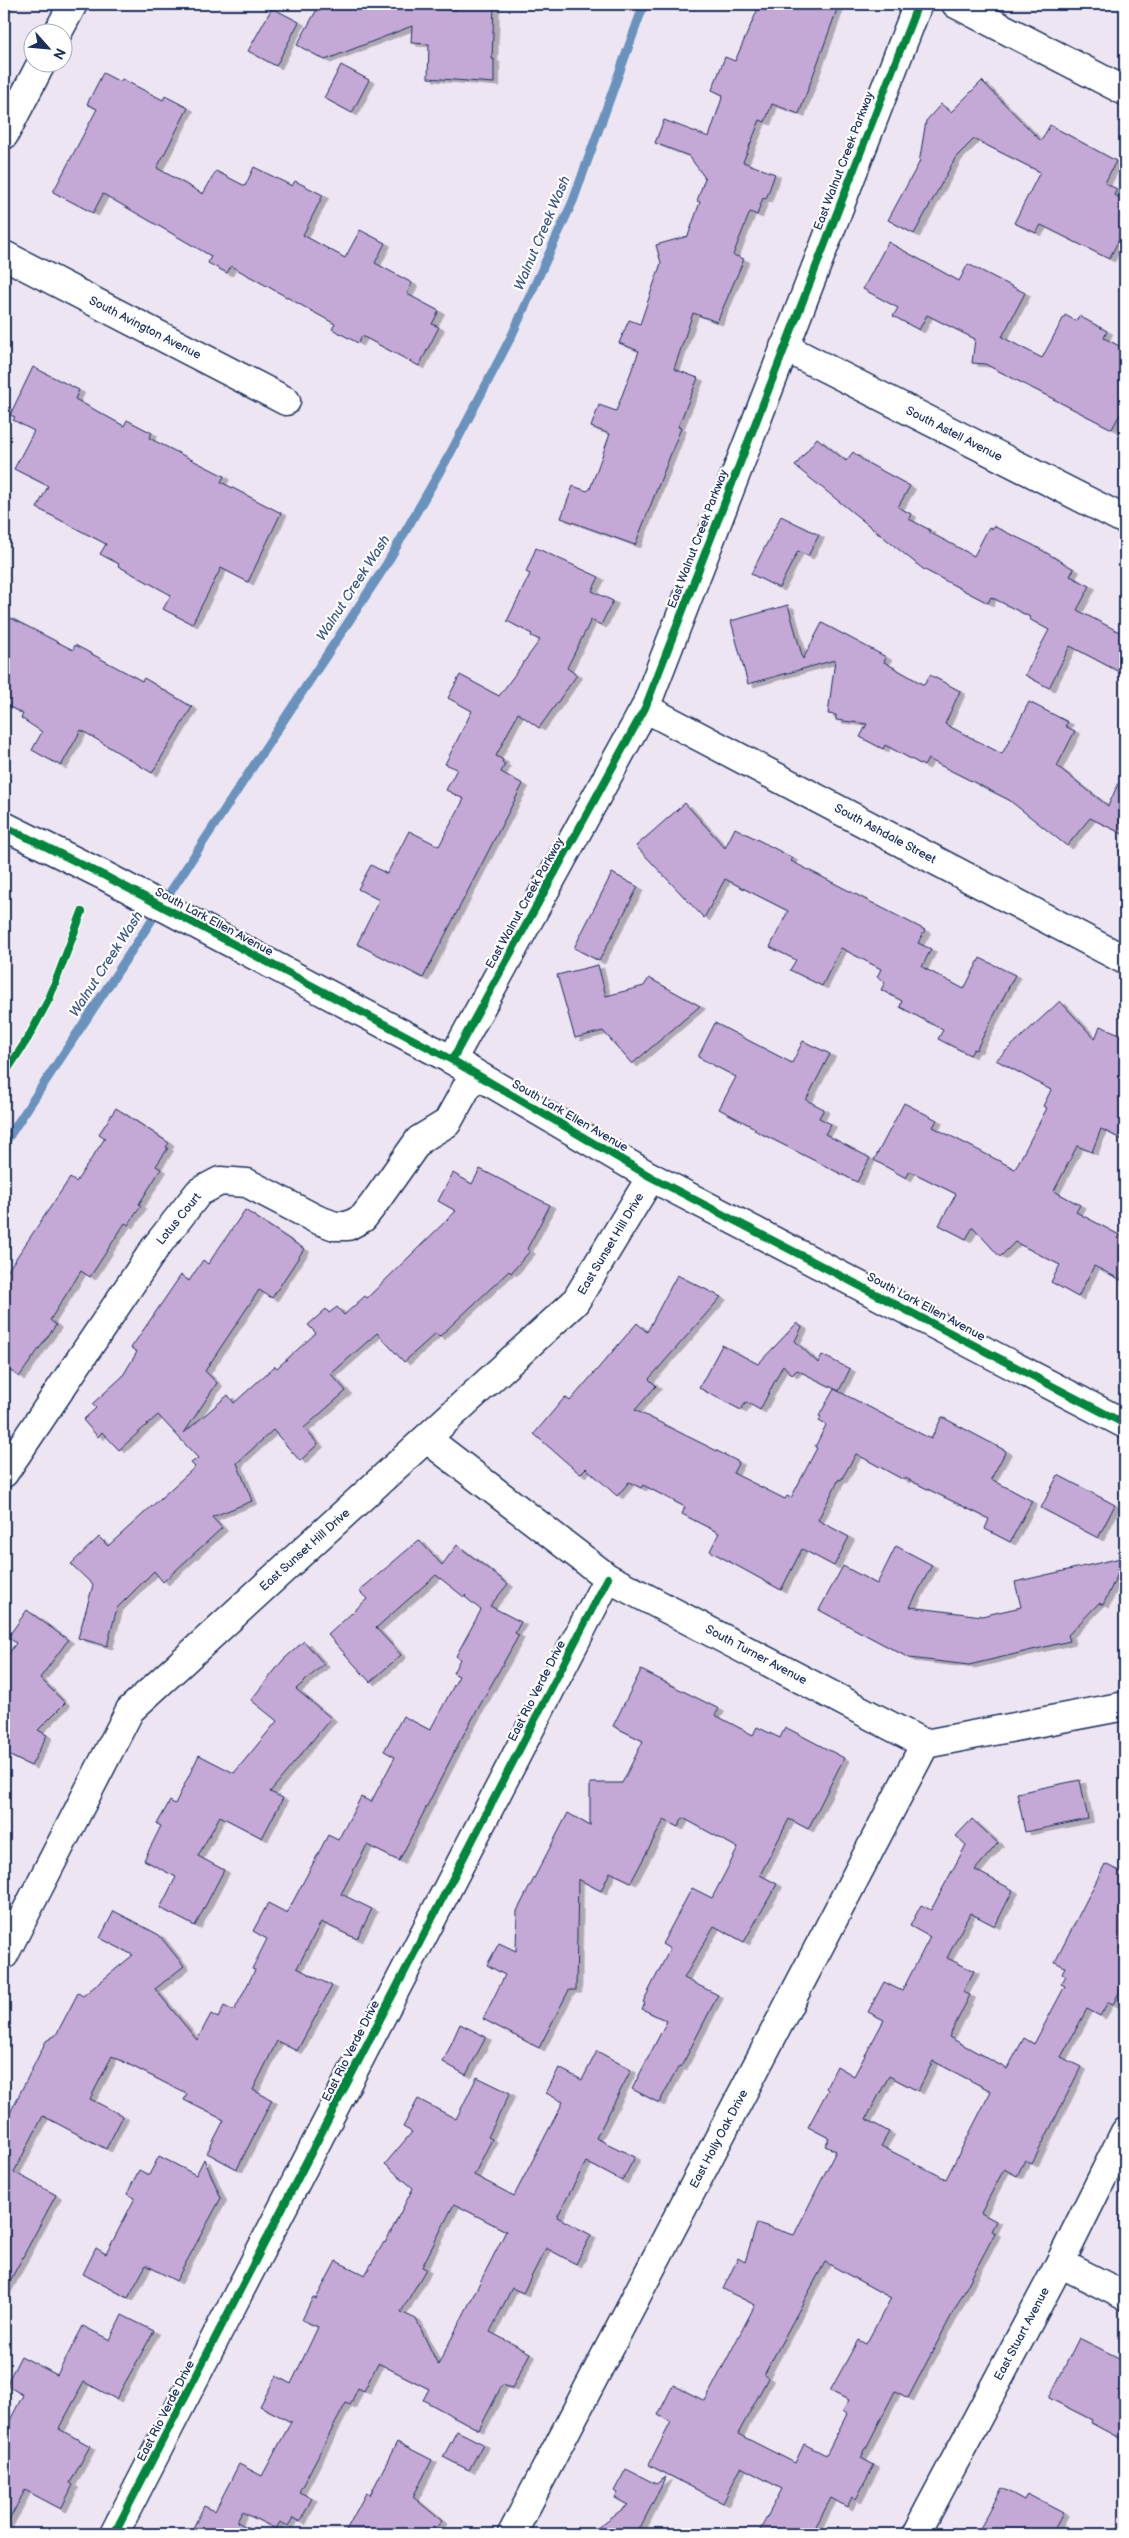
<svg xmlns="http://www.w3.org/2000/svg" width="1129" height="2538" viewBox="0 0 1129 2538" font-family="'Balsamiq Sans',sans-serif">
<defs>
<filter id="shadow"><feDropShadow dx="5.5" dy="3" stdDeviation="0" flood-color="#0004"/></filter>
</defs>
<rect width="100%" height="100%" fill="#ede5f2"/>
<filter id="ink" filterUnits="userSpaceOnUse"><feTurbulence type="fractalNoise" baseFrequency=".02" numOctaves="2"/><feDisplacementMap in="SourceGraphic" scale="10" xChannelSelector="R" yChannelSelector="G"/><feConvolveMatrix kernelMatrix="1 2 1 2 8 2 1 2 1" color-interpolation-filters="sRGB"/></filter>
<g filter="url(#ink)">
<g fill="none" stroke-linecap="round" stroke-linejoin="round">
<!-- stream -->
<path stroke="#6992bd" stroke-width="9" d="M 4,1144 L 386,565 L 451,452 L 512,335 L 573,201 L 644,4"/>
</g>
<!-- building -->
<path fill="#c4a8d5" stroke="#1b2f5e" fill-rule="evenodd" filter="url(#shadow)" d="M 320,4 L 386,4 L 393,8 L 457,10 L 457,4 L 494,5 L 492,59 L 494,59 L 494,83 L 428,78 L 429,44 L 411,43 L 412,26 L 325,60 L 297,45 Z
M 760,4 L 839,4 L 799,114 L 772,104 L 765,122 L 760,120 L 743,162 L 775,174 L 766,199 L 763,198 L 757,215 L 750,212 L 733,255 L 744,259 L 717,322 L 693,313 L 674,369 L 698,378 L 678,427 L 681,428 L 635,545 L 561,518 L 573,486 L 587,491 L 590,489 L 610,434 L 591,427 L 599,405 L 616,411 L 639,351 L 619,343 L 629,320 L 640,324 L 661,263 L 656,245 L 688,236 L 700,202 L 697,201 L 705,178 L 689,156 L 655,143 L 664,120 L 709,137 L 723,95 L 712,90 L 725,57 L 735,61 Z
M 272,8 L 299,22 L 276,66 L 248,51 Z
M 341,65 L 369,80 L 352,113 L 324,98 Z
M 103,73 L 120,82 L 122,79 L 163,100 L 165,96 L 188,108 L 157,168 L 203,194 L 216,171 L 245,186 L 254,167 L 292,186 L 295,181 L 323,195 L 303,235 L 345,258 L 360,230 L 385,243 L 375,263 L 412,283 L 407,294 L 439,311 L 432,324 L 439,327 L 419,366 L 362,336 L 358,343 L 332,329 L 335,324 L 231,266 L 227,273 L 208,263 L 211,256 L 103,194 L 93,213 L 53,192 L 97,109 L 87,104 Z
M 982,81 L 1041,141 L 1050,125 L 1116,161 L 1105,183 L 1117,189 L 1114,195 L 1125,200 L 1125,228 L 1109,259 L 1041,225 L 1036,233 L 1014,223 L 1040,172 L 974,139 L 956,157 L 914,234 L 888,220 L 919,163 L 926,121 L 941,104 L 951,112 Z
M 888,242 L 959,281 L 968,264 L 1025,293 L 1002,337 L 1042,358 L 1065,315 L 1076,321 L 1079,316 L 1107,331 L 1104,338 L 1125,349 L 1125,405 L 1112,429 L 985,364 L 972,363 L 975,339 L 927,315 L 919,330 L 893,316 L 898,308 L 863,289 Z
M 33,367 L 79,390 L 75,399 L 124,426 L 127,420 L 152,433 L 149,438 L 224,476 L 221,482 L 281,513 L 248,582 L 221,568 L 192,624 L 163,609 L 171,595 L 118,566 L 119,564 L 100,554 L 106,544 L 37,508 L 48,486 L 14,469 L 34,431 L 13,420 L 15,417 L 10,415 Z
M 817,438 L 846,461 L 853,452 L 864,461 L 910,486 L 898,507 L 911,514 L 909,519 L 930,530 L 929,532 L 974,556 L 989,527 L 992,529 L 993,526 L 1033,545 L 1074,569 L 1070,576 L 1090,586 L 1077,610 L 1125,635 L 1125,675 L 1070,646 L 1049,688 L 1025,675 L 1049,630 L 1029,619 L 1030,617 L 991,597 L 988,603 L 923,569 L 795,466 Z
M 781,516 L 819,535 L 808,556 L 798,551 L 779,588 L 751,574 Z
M 536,548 L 599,577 L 592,591 L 613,601 L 601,625 L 591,620 L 567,668 L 577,675 L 539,728 L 518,713 L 496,756 L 503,760 L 502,762 L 505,764 L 501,772 L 523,784 L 423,978 L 357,944 L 379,900 L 358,889 L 371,865 L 387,874 L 409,831 L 439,846 L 464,799 L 446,790 L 457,769 L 445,764 L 472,711 L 448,698 L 460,675 L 499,696 L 540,640 L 531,636 L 532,634 L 507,621 L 530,574 L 526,572 Z
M 788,605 L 803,659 L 822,623 L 886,657 L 884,662 L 924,685 L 930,675 L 960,691 L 945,724 L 1002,754 L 1029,702 L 1068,722 L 1065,726 L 1075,731 L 1057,766 L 1108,806 L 1125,769 L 1125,835 L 1090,818 L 1067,846 L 1009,800 L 928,759 L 924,766 L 885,745 L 883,749 L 860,737 L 867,724 L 836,720 L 836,715 L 828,714 L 835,660 L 748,684 L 731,621 Z
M 11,618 L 73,650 L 75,645 L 142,681 L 144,678 L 192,707 L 152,773 L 81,730 L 61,766 L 32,750 L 42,732 L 21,718 L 23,714 L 4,704 L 4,633 Z
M 685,803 L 725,848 L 735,828 L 793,858 L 791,861 L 925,930 L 918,943 L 931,949 L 922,967 L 964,989 L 980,958 L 1015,975 L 976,1050 L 974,1049 L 970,1055 L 938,1039 L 943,1030 L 900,1007 L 902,1001 L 881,990 L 885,982 L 877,977 L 881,969 L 841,948 L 822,986 L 790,970 L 796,960 L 770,947 L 788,911 L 725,879 L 704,918 L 636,846 Z
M 612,873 L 638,887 L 599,961 L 574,948 Z
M 598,965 L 606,996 L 644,986 L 649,978 L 700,1006 L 632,1064 L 603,1031 L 575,1038 L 557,975 Z
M 1060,1001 L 1095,1039 L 1100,1026 L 1125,1036 L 1125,1141 L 1101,1129 L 1092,1152 L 1077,1146 L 1054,1191 L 1080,1205 L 1076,1212 L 1125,1238 L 1125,1282 L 1094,1266 L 1078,1297 L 1051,1282 L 1060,1265 L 1015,1242 L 1000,1257 L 973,1227 L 966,1239 L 939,1225 L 956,1194 L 910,1171 L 906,1178 L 874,1160 L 904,1103 L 937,1120 L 933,1127 L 1015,1169 L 1047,1108 L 1043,1106 L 1051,1090 L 996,1060 Z
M 715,1023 L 792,1063 L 803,1041 L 830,1054 L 806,1100 L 824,1109 L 819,1118 L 831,1124 L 825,1134 L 870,1158 L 857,1182 L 754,1130 L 755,1128 L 719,1109 L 736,1077 L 698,1057 Z
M 116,1108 L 169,1143 L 166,1147 L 168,1148 L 156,1166 L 161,1169 L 139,1204 L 141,1206 L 128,1225 L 125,1223 L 90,1277 L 81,1271 L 50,1320 L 56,1325 L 19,1377 L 4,1366 L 4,1276 L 70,1178 L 76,1182 L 105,1138 L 99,1134 Z
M 480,1169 L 550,1205 L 527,1249 L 530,1251 L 511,1273 L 509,1271 L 439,1337 L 436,1333 L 404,1362 L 377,1333 L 331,1374 L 346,1391 L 304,1428 L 318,1444 L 300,1461 L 273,1430 L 237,1463 L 252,1501 L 212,1517 L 222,1528 L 163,1582 L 154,1571 L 117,1608 L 107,1646 L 78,1638 L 93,1585 L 71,1564 L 99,1537 L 108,1546 L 195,1467 L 191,1463 L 198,1458 L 158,1415 L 119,1450 L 102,1432 L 98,1437 L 83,1420 L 96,1408 L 92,1404 L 122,1377 L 137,1352 L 131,1348 L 181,1275 L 189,1281 L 203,1260 L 208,1264 L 245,1210 L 304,1249 L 272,1298 L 259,1290 L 205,1371 L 217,1383 L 184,1433 L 228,1395 L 234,1403 L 275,1366 L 277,1368 L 316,1333 L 308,1325 L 326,1309 L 329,1313 L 337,1307 L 344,1315 L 365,1296 L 367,1298 L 456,1211 L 438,1201 L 453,1173 L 472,1184 Z
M 677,1275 L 721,1297 L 649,1379 L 656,1386 L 635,1410 L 739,1462 L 733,1473 L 785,1499 L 787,1496 L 791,1498 L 817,1448 L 815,1447 L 826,1425 L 819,1421 L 821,1417 L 819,1416 L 834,1389 L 931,1439 L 942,1417 L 1006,1451 L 991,1479 L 1032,1501 L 1010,1542 L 985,1529 L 989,1519 L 905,1478 L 904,1480 L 856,1454 L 841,1480 L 839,1479 L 818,1520 L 849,1537 L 834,1566 L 802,1549 L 781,1590 L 710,1551 L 719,1533 L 682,1514 L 685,1507 L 643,1485 L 641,1488 L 629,1482 L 617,1496 L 586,1468 L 580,1474 L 534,1434 L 565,1397 L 570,1401 L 637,1323 L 647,1332 Z
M 797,1323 L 802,1327 L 795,1341 L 818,1363 L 822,1355 L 850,1369 L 839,1391 L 797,1370 L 792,1375 L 783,1365 L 760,1410 L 746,1402 L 741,1410 L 699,1388 L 722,1345 L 758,1364 Z
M 1058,1475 L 1115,1505 L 1098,1538 L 1041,1508 Z
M 419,1540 L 442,1565 L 457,1545 L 508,1584 L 490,1606 L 521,1622 L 515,1633 L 519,1635 L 460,1741 L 399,1861 L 367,1845 L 341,1894 L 372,1909 L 357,1939 L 321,1922 L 297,1968 L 332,1986 L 297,2051 L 277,2041 L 253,2090 L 272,2100 L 237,2169 L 207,2153 L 224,2120 L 184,2100 L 187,2094 L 112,2056 L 90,2099 L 123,2116 L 106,2149 L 43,2116 L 14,2172 L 56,2195 L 4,2292 L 4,2125 L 46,2041 L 56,2035 L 78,1993 L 83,1996 L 133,1955 L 100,1938 L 114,1911 L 159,1935 L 184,1966 L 155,1989 L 197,2040 L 211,2014 L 218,2018 L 224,2006 L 234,2011 L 255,1970 L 252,1969 L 267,1939 L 253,1931 L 268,1903 L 287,1913 L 328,1835 L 338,1840 L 361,1797 L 371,1802 L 395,1757 L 384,1751 L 403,1716 L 430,1730 L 459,1676 L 453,1673 L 460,1659 L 456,1656 L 481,1610 L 465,1597 L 466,1595 L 464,1597 L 436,1575 L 376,1628 L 401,1655 L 370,1682 L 328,1635 L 367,1599 L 359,1591 Z
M 896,1546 L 932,1565 L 910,1607 L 982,1616 L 1021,1607 L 1015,1582 L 1125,1557 L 1125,1559 L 1103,1605 L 1099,1603 L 1068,1635 L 1070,1641 L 969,1665 L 909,1658 L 819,1610 L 843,1566 L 877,1584 Z
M 27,1610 L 68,1640 L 40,1678 L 65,1703 L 38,1730 L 47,1735 L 31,1766 L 4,1753 L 4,1660 L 16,1643 L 8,1637 Z
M 304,1641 L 324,1664 L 296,1689 L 331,1718 L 270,1792 L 283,1798 L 262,1838 L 220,1816 L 198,1856 L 224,1870 L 195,1926 L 160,1908 L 176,1877 L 144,1860 L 161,1826 L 157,1824 L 170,1801 L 175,1804 L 199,1755 L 234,1773 L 277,1721 L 251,1700 L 283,1660 Z
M 641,1670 L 719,1709 L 715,1715 L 753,1735 L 757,1727 L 780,1738 L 785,1727 L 844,1758 L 808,1829 L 789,1819 L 760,1875 L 777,1884 L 744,1942 L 714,1926 L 684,1978 L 718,1995 L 681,2067 L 679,2066 L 659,2103 L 632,2089 L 667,2021 L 642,2009 L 645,2003 L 643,2002 L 670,1949 L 662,1944 L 692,1888 L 712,1898 L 738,1848 L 683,1818 L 678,1827 L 664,1820 L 631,1882 L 610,1872 L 601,1891 L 578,1879 L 576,1990 L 569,1990 L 539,2048 L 483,2019 L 505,1975 L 487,1965 L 499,1943 L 516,1951 L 517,1911 L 568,1813 L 590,1826 L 590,1783 L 622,1783 L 643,1741 L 613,1726 Z
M 1080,1780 L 1088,1819 L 1025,1832 L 1017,1793 Z
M 972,1819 L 998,1843 L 975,1870 L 1013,1890 L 995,1926 L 970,1913 L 947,1958 L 974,1971 L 963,1992 L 970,1995 L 949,2037 L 1007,2069 L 1024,2038 L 1034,2044 L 1065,1986 L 1061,1984 L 1066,1976 L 1062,1973 L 1065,1967 L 1055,1962 L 1105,1864 L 1125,1874 L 1125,1982 L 1113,2004 L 1108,2002 L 1100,2016 L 1087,2009 L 1061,2057 L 1081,2067 L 1032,2164 L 1025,2160 L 1017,2176 L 1004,2169 L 981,2213 L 996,2221 L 991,2231 L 995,2233 L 908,2398 L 895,2391 L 861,2458 L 874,2465 L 856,2499 L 852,2497 L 847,2507 L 831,2498 L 812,2534 L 758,2534 L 782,2489 L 741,2467 L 723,2503 L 649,2465 L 671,2422 L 658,2415 L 673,2385 L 705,2401 L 728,2357 L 755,2305 L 723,2289 L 738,2258 L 745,2262 L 757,2223 L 794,2235 L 836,2151 L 825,2146 L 829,2138 L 808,2127 L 828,2090 L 826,2088 L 837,2066 L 854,2076 L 884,2020 L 868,2012 L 884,1982 L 902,1991 L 930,1937 L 910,1926 L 921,1905 L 931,1910 L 966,1845 L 956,1836 ZM 933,2061 L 991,2091 L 946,2179 L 881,2146 L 889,2132 L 866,2119 L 889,2076 L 918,2091 ZM 825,2262 L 891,2298 L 866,2344 L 858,2340 L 830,2391 L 849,2400 L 843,2411 L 847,2414 L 826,2455 L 804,2444 L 795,2463 L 738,2434 L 768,2378 L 764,2375 Z
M 460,2024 L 486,2037 L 466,2075 L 443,2062 Z
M 597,2051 L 631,2070 L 596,2138 L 635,2157 L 622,2181 L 586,2162 L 557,2217 L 591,2235 L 576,2264 L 546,2248 L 523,2293 L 512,2288 L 490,2332 L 530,2353 L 512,2388 L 502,2385 L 479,2430 L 423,2400 L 429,2389 L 378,2363 L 364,2391 L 358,2388 L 350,2405 L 346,2403 L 299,2492 L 312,2498 L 300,2522 L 293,2518 L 288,2526 L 280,2522 L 276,2529 L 242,2512 L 237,2522 L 261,2534 L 203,2534 L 193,2528 L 204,2506 L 215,2511 L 239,2464 L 262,2476 L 291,2422 L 260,2406 L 276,2376 L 291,2384 L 318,2327 L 302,2320 L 313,2297 L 316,2299 L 336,2261 L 365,2275 L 384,2242 L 385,2243 L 413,2188 L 385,2164 L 412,2132 L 403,2127 L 418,2099 L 456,2119 L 477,2077 L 510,2093 L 488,2137 L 492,2139 L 474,2175 L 514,2196 L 563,2102 L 546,2093 L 559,2068 L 582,2080 ZM 454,2204 L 506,2231 L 438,2365 L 416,2319 L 401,2312 L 426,2269 L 422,2267 Z
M 159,2156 L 196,2175 L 204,2159 L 221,2198 L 176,2281 L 146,2265 L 128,2298 L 83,2274 L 96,2248 L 106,2254 L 135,2198 L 127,2194 L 139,2170 L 149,2175 Z
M 122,2315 L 154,2331 L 116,2399 L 84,2382 L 59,2429 L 90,2446 L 70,2483 L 73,2485 L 61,2509 L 25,2490 L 4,2530 L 4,2432 L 23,2395 L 6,2385 L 21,2356 L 57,2375 L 83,2326 L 110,2340 Z
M 1079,2338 L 1125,2361 L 1125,2441 L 1091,2423 L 1092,2420 L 1049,2398 Z
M 457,2431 L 483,2444 L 469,2470 L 443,2457 Z
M 397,2442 L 432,2460 L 413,2497 L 442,2521 L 430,2534 L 344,2534 L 366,2493 L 370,2495 Z
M 626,2469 L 656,2484 L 666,2477 L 641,2526 L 630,2534 L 589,2534 L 628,2505 L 615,2498 L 618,2493 L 614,2491 Z
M 1002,2488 L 1024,2500 L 1027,2494 L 1063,2513 L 1052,2534 L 977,2534 Z"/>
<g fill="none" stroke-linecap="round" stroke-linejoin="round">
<!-- minor casing -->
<g stroke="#1b2f5e" stroke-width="31">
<path id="minor" d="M 956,4 L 1125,91
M 58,32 L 73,4
M 4,135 L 42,62
M 4,255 L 286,401
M 784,347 L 1125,520
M 645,708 L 1125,960
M 452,1060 L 645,708 L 918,4
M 427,1439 L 608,1578 L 925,1744
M 4,1473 L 155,1248 L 199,1192 L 220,1181 L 247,1183 L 316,1219 L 335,1226 L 348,1226 L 363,1218 L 373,1205 L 419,1140 L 447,1123 L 474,1074
M 4,1955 L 130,1710 L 575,1302 L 651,1177
M 1060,2263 L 1125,2296
M 114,2534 L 608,1578"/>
</g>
<!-- tertiary casing -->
<g stroke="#1b2f5e" stroke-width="31">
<path id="tertiary" d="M 4,826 L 105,876 L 452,1060 L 651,1177 L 1125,1424
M 512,2534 L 925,1744 L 1125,1706
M 916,2534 L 1060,2263 L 1125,2132"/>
</g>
<!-- minor -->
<use href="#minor" stroke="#fff" stroke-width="28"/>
<!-- tertiary -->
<use href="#tertiary" stroke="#fff" stroke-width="28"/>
<!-- cycleway casing -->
<g stroke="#fff" stroke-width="11">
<path id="cycleway" d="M 4,826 L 105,876 L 452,1060 L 651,1177 L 1125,1424
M 452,1060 L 645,708 L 918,4
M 4,1075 L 28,1038 L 49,999 L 82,912
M 114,2534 L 608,1578"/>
</g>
<!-- cycleway -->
<use href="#cycleway" stroke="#00873e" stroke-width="8"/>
</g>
</g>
<g text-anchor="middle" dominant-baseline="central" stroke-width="4.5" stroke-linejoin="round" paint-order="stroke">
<!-- street labels -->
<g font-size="12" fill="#1b2f5e" stroke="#fff">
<text transform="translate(844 161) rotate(-69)">East Walnut Creek Parkway</text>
<text transform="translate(145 328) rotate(27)">South Avington Avenue</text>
<text transform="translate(954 434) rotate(27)">South Astell Avenue</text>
<text transform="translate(698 539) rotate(-69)">East Walnut Creek Parkway</text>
<text transform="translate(885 834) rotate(28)">South Ashdale Street</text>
<text transform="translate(525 903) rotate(-61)">East Walnut Creek Parkway</text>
<text transform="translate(214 922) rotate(28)">South Lark Ellen Avenue</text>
<text transform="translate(570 1116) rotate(30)">South Lark Ellen Avenue</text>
<text transform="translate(179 1219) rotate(-51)">Lotus Court</text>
<text transform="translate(611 1244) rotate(-59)">East Sunset Hill Drive</text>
<text transform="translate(926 1307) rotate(28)">South Lark Ellen Avenue</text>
<text transform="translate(305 1550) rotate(-42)">East Sunset Hill Drive</text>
<text transform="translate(756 1655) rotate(28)">South Turner Avenue</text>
<text transform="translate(537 1691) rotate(-63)">East Rio Verde Drive</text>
<text transform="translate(351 2051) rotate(-63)">East Rio Verde Drive</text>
<text transform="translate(719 2139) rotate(-62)">East Holly Oak Drive</text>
<text transform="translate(1022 2334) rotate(-62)">East Stuart Avenue</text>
<text transform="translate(166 2411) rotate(-63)">East Rio Verde Drive</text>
</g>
<!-- water labels -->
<g font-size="14" font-style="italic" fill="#3c5886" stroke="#fff">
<text transform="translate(542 233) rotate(-67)">Walnut Creek Wash</text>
<text transform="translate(353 588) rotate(-57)">Walnut Creek Wash</text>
<text transform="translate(106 964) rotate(-57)">Walnut Creek Wash</text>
</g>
</g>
<!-- margin -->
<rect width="1129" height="2538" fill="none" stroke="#fff" stroke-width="20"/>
<rect x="10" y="10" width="1109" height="2518" fill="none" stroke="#1b2f5e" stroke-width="2" filter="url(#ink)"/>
<!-- north arrow -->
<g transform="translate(48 48) rotate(117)"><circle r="24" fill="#ffffff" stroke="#a4acbf"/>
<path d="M0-4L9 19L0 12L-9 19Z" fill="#1b2f5e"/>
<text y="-8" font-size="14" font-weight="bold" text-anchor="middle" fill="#1b2f5e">N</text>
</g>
</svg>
